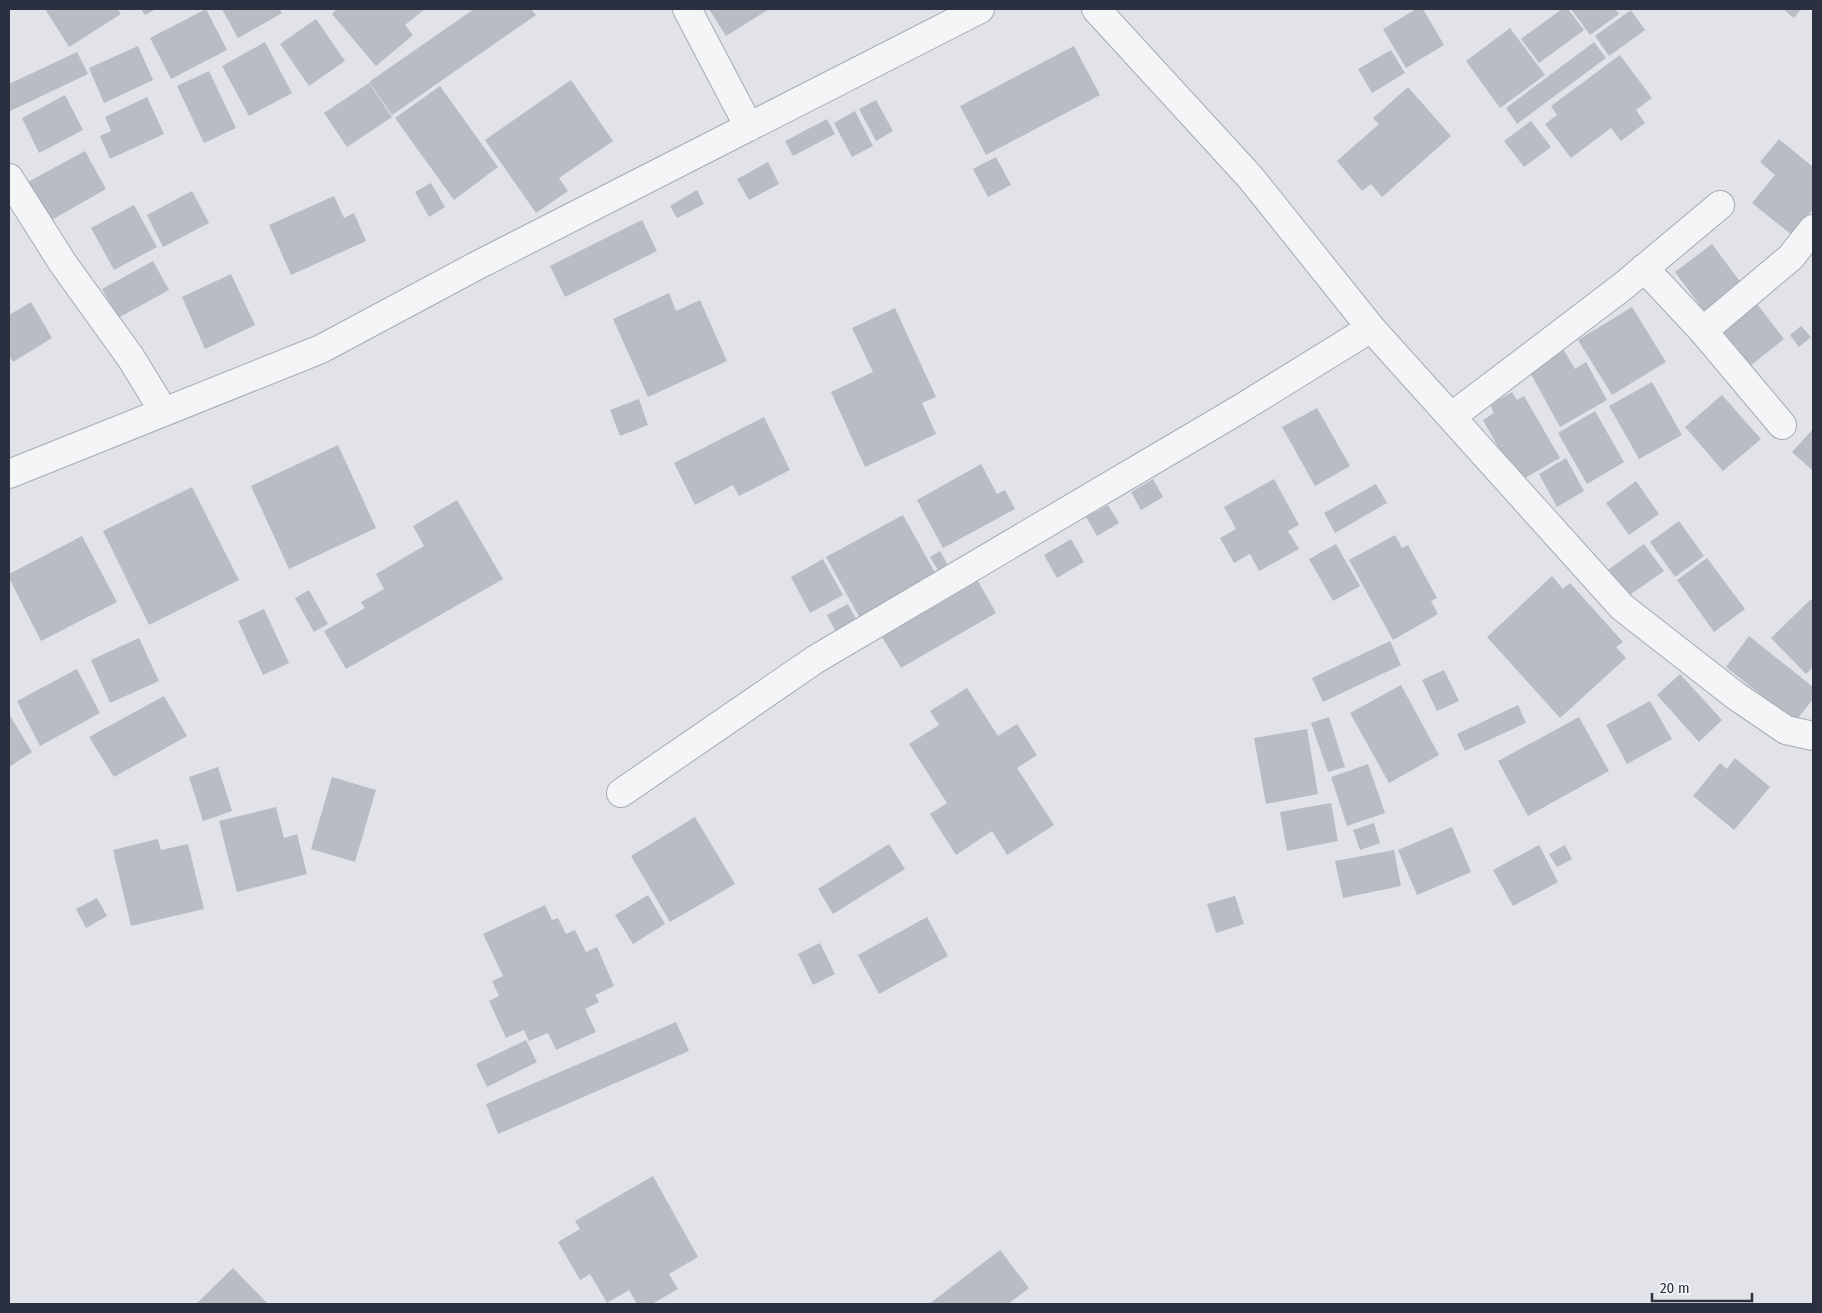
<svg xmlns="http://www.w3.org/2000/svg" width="1822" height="1313" viewBox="0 0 1822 1313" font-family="'Fira Sans Condensed',sans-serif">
<rect width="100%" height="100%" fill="#e1e3e9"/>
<!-- building -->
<path fill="#b9bcc5" d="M 45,9 L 117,9 L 121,14 L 69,47 Z
M 141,9 L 156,9 L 145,15 Z
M 206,9 L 227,50 L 171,79 L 150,38 Z
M 222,9 L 279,9 L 282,13 L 238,38 Z
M 337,9 L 425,9 L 405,25 L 413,35 L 376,66 L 332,14 Z
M 474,9 L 531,9 L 536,15 L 392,115 L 369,82 Z
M 709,9 L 769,9 L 726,36 Z
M 1416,9 L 1423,9 L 1444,45 L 1406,68 L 1383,29 Z
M 1562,9 L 1568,9 L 1584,30 L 1539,63 L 1521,39 Z
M 1571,9 L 1615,9 L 1619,14 L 1590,35 Z
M 1783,9 L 1801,9 L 1794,18 Z
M 1631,10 L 1645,30 L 1609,56 L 1595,36 Z
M 316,19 L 345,61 L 309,86 L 280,44 Z
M 1510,28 L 1545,75 L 1500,108 L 1466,61 Z
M 265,42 L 292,93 L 249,116 L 222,66 Z
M 1594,42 L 1606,58 L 1517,124 L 1506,108 Z
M 138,46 L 153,80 L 104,103 L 89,68 Z
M 1074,46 L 1100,95 L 986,155 L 960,106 Z
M 1391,50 L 1405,73 L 1372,93 L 1358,69 Z
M 77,52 L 88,74 L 10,111 L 9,108 L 9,84 Z
M 1620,55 L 1652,98 L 1636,110 L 1645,123 L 1621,141 L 1611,128 L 1571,158 L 1545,124 L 1557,115 L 1551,106 Z
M 209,71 L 236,128 L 204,143 L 177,86 Z
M 571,80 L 613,141 L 559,178 L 568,191 L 536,213 L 485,140 Z
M 369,83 L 392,117 L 347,147 L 324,113 Z
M 440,86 L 498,167 L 454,200 L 395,118 Z
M 1408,87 L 1451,136 L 1382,197 L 1371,184 L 1362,191 L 1337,161 L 1379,124 L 1373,118 Z
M 65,95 L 83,130 L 39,153 L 22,118 Z
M 147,97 L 164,134 L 110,159 L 100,136 L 111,131 L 105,117 Z
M 876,100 L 893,131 L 876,141 L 859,109 Z
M 855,111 L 873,146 L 852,157 L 834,123 Z
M 827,119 L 835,134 L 793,156 L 785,141 Z
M 1531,121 L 1551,147 L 1524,167 L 1504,141 Z
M 1779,139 L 1813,167 L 1813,209 L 1792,235 L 1752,203 L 1775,175 L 1760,162 Z
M 85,151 L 106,189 L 48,222 L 26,183 Z
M 996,157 L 1011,185 L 988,197 L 973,169 Z
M 768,162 L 779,184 L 749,200 L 737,179 Z
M 431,183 L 445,207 L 429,217 L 415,192 Z
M 697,190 L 704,204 L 677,218 L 670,206 Z
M 192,191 L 209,223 L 163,247 L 147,215 Z
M 334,196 L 344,218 L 354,213 L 366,241 L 291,275 L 269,225 Z
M 134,205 L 157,247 L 114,270 L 91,228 Z
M 642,220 L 657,251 L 565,297 L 550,266 Z
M 1712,244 L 1741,283 L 1704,311 L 1675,272 Z
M 153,261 L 169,290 L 118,318 L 102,289 Z
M 231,274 L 255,325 L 205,349 L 182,297 Z
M 669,293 L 676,311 L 700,300 L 727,361 L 648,397 L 613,319 Z
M 1754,300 L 1784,339 L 1750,366 L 1720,327 Z
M 31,302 L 52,338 L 13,362 L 9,355 L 9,315 Z
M 1632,307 L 1666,362 L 1612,395 L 1578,340 Z
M 895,308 L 936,397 L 922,403 L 936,434 L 865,467 L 831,392 L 873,372 L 852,328 Z
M 1801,326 L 1811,337 L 1799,347 L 1790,335 Z
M 1562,347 L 1575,369 L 1586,362 L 1607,400 L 1560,427 L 1527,367 Z
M 1652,382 L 1682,435 L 1639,459 L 1609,406 Z
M 1512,392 L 1517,400 L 1524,396 L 1560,458 L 1518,482 L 1483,420 L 1494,413 L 1490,405 Z
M 1722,395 L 1761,439 L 1723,471 L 1685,427 Z
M 639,399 L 648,425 L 620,436 L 610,410 Z
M 1317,408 L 1350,466 L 1315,486 L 1282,427 Z
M 1595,411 L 1624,462 L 1587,484 L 1558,433 Z
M 764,417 L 790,470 L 739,496 L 733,485 L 695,505 L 674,463 Z
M 1813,429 L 1813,471 L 1792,452 Z
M 338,445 L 376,528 L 289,569 L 251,486 Z
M 1566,458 L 1584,491 L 1557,507 L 1539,474 Z
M 981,464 L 997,494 L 1005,490 L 1015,509 L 943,548 L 917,500 Z
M 1153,479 L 1163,497 L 1141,510 L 1131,492 Z
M 1274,479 L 1299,525 L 1288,531 L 1299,549 L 1259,571 L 1250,554 L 1234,563 L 1220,538 L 1236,529 L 1224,507 Z
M 1636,481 L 1659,514 L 1629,535 L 1606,503 Z
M 1376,484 L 1387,503 L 1335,533 L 1324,513 Z
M 192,487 L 239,580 L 149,625 L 103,531 Z
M 457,500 L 503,579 L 346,669 L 324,631 L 365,608 L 361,602 L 384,589 L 376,574 L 424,546 L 413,526 Z
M 1108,505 L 1119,523 L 1097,536 L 1086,517 Z
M 903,515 L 938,578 L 861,620 L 826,557 Z
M 1679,521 L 1704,556 L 1675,577 L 1650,542 Z
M 1395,535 L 1402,548 L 1408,545 L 1437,598 L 1431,601 L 1438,614 L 1393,640 L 1349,560 Z
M 82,536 L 117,602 L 41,641 L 9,578 L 9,574 Z
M 1071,539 L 1084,562 L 1057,578 L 1044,555 Z
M 1336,544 L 1360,586 L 1333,601 L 1309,559 Z
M 1644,544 L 1664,571 L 1624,599 L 1605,572 Z
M 940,551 L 949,567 L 939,572 L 930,557 Z
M 1707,558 L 1745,609 L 1714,632 L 1677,580 Z
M 823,559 L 843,595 L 810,613 L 791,577 Z
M 1552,576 L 1563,589 L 1570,583 L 1623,642 L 1616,647 L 1626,658 L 1560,718 L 1487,637 Z
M 978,581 L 996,613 L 901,668 L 882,637 Z
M 309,590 L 328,624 L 314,632 L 295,598 Z
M 1811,599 L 1813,602 L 1813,667 L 1806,674 L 1771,638 Z
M 848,604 L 858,623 L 837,634 L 827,615 Z
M 264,609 L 289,663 L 263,675 L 238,621 Z
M 1749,636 L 1813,687 L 1813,699 L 1795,722 L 1726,667 Z
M 139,638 L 159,681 L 110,703 L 91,660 Z
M 1390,641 L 1401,665 L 1323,702 L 1312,678 Z
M 77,669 L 100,713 L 40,746 L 17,701 Z
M 1444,670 L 1459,701 L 1437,711 L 1422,680 Z
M 1680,674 L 1722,720 L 1699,742 L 1657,695 Z
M 1401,685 L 1439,755 L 1389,783 L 1350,713 Z
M 967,688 L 998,736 L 1017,724 L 1037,755 L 1017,768 L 1054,825 L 1007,855 L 992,831 L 956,855 L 930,814 L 947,803 L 909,744 L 939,725 L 930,711 Z
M 164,696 L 187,736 L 114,777 L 89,737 Z
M 1650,701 L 1672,739 L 1627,764 L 1606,725 Z
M 1518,705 L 1526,723 L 1465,751 L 1457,734 Z
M 9,714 L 32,752 L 9,767 Z
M 1329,717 L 1345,767 L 1328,772 L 1311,723 Z
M 1579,717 L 1609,771 L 1528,816 L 1498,761 Z
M 1307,729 L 1318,794 L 1266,804 L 1254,738 Z
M 1735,758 L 1770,787 L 1734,830 L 1693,796 L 1720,763 L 1727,769 Z
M 1368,764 L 1385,813 L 1347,826 L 1331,777 Z
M 218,767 L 232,811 L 203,821 L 189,777 Z
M 332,777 L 376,790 L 355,862 L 311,849 Z
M 1331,803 L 1338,841 L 1287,851 L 1280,812 Z
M 276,807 L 284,838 L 297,834 L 307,874 L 237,892 L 219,821 Z
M 695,817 L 735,884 L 670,922 L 631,856 Z
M 1374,823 L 1380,843 L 1360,850 L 1353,830 Z
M 1452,827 L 1471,872 L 1417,895 L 1398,850 Z
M 158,839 L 161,850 L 188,844 L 204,909 L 131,926 L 113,850 Z
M 889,844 L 905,869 L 833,914 L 818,889 Z
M 1539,845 L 1558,882 L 1513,906 L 1493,870 Z
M 1565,845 L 1572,859 L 1557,867 L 1549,854 Z
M 1394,850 L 1401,886 L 1343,898 L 1335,861 Z
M 648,895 L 665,924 L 633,944 L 615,915 Z
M 1235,896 L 1244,924 L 1216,933 L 1207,904 Z
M 97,898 L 107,916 L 86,928 L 76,909 Z
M 545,905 L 552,920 L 558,918 L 566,934 L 575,930 L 586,952 L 597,947 L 614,986 L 595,995 L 599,1002 L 585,1009 L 596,1032 L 556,1050 L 548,1033 L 529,1041 L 524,1030 L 506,1038 L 489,1001 L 499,996 L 492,981 L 503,976 L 483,934 Z
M 927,917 L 948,956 L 879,994 L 858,955 Z
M 820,943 L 835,974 L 813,985 L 798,954 Z
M 676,1022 L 689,1051 L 498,1134 L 486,1104 Z
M 526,1040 L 537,1062 L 487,1087 L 476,1064 Z
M 653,1176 L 698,1257 L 669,1274 L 678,1289 L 652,1304 L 637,1304 L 629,1290 L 607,1303 L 590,1274 L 580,1280 L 558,1242 L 580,1229 L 575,1221 Z
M 1000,1250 L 1029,1288 L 1008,1304 L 929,1304 Z
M 233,1268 L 268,1304 L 196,1304 Z"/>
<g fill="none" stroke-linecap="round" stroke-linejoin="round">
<!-- minor casing -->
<g stroke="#a6aab3" stroke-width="30">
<path id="minor" d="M 687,9 L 749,127
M 1096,9 L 1250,177 L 1371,328 L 1622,607 L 1736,696 L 1786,730 L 1813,736
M 9,178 L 62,262 L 131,358 L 164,412
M 1644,268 L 1703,331 L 1782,425
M 1703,331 L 1791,257 L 1813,229
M 1451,417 L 1622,287 L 1720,205
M 9,474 L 321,349 L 478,265 L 980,9
M 621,793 L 816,659 L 1240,409 L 1371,328"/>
</g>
<!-- minor -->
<use href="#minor" stroke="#f4f5f7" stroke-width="28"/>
</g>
<!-- border -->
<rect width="1822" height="1313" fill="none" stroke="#2a3040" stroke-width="20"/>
<!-- scale -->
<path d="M1652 1293v8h100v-8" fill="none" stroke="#2a3040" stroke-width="2.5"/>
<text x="1660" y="1293" font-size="15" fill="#2a3040" stroke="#f1f2f6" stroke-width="4" paint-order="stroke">20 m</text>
</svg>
